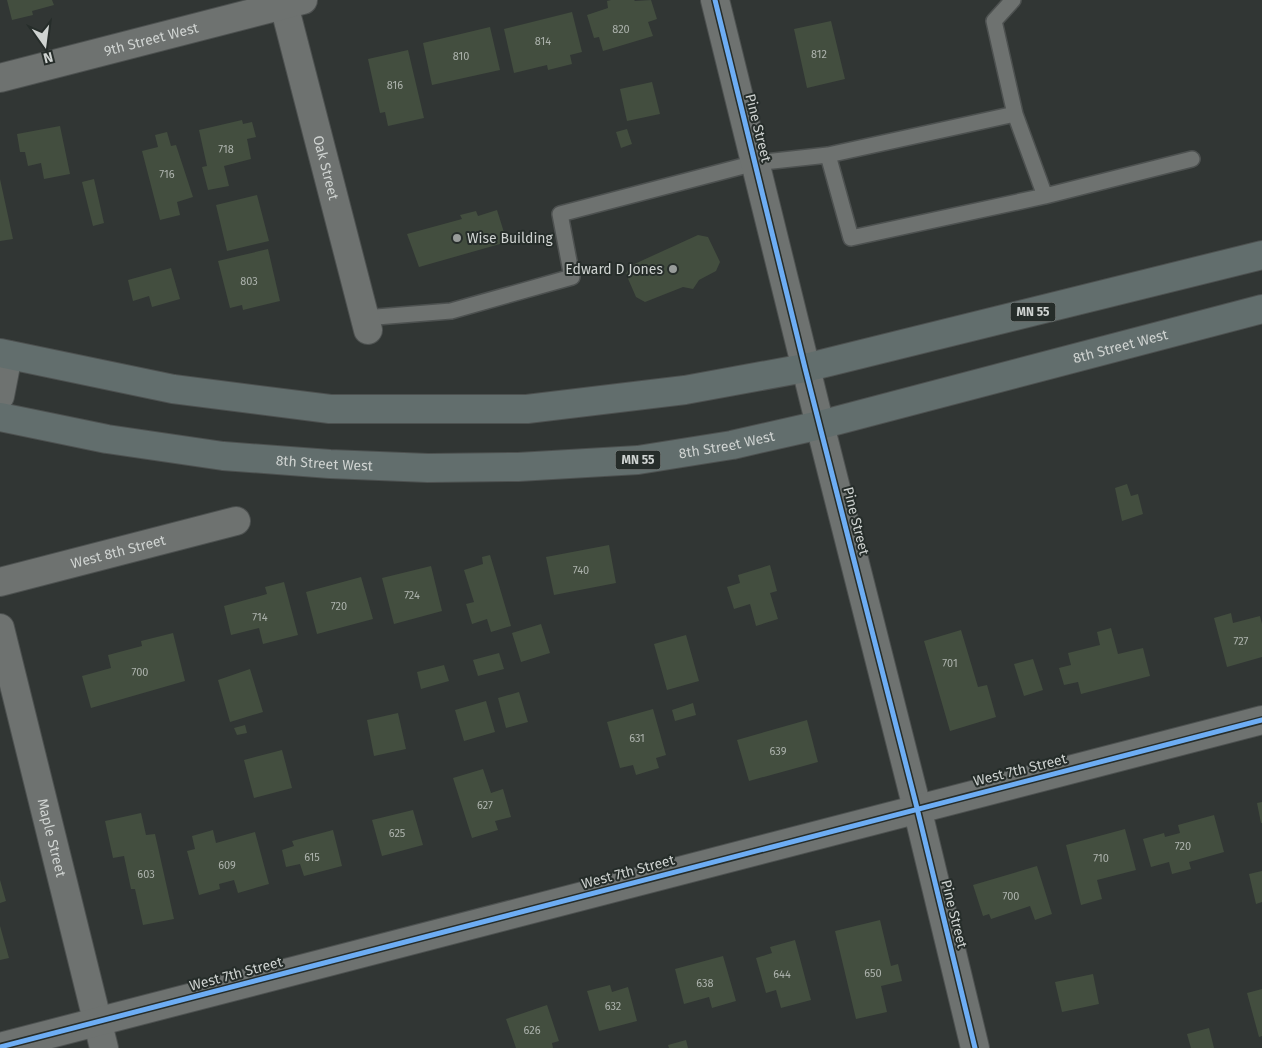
<svg xmlns="http://www.w3.org/2000/svg" width="1262" height="1048" viewBox="0 0 1262 1048" font-family="'Fira Sans',sans-serif">
<rect width="100%" height="100%" fill="#313634"/>
<!-- building -->
<path fill="#434e3f" d="M 7,0 L 52,0 L 54,5 L 32,11 L 33,15 L 12,20 Z
M 611,0 L 634,0 L 635,1 L 651,0 L 657,19 L 648,22 L 653,36 L 603,51 L 599,37 L 594,38 L 587,15 L 608,8 L 607,1 Z
M 572,12 L 582,52 L 570,55 L 572,64 L 548,70 L 547,65 L 514,73 L 504,29 Z
M 831,21 L 845,79 L 807,88 L 794,29 Z
M 490,27 L 500,70 L 432,85 L 423,43 Z
M 408,50 L 424,118 L 388,126 L 385,112 L 380,113 L 368,59 Z
M 652,82 L 660,114 L 627,121 L 620,89 Z
M 242,120 L 243,124 L 252,122 L 256,137 L 247,139 L 251,159 L 224,166 L 229,186 L 208,190 L 202,167 L 207,166 L 199,130 Z
M 60,126 L 70,174 L 44,179 L 41,163 L 28,166 L 25,152 L 20,152 L 17,134 Z
M 627,129 L 632,144 L 621,148 L 616,132 Z
M 167,132 L 171,146 L 176,145 L 193,197 L 177,202 L 180,215 L 160,220 L 142,151 L 158,147 L 155,135 Z
M 0,179 L 13,239 L 0,241 Z
M 94,179 L 104,223 L 93,226 L 82,182 Z
M 257,195 L 269,241 L 227,251 L 216,205 Z
M 497,210 L 507,242 L 419,267 L 407,234 L 462,219 L 460,215 L 476,211 L 478,216 Z
M 698,235 L 708,237 L 720,262 L 716,271 L 699,280 L 693,289 L 683,287 L 645,302 L 636,297 L 626,274 L 630,266 Z
M 268,249 L 280,301 L 243,310 L 242,305 L 230,308 L 218,261 Z
M 171,268 L 180,299 L 152,307 L 149,296 L 133,301 L 128,280 Z
M 1127,484 L 1131,496 L 1138,494 L 1143,514 L 1122,521 L 1115,488 Z
M 609,545 L 616,583 L 554,595 L 546,557 Z
M 490,555 L 511,626 L 491,632 L 487,619 L 472,624 L 466,604 L 474,602 L 464,570 L 483,564 L 482,557 Z
M 770,565 L 777,591 L 770,593 L 778,619 L 756,626 L 750,604 L 734,609 L 727,587 L 740,583 L 738,575 Z
M 431,566 L 442,611 L 394,624 L 382,578 Z
M 361,577 L 373,619 L 317,634 L 306,592 Z
M 284,582 L 298,635 L 263,644 L 259,628 L 231,635 L 224,606 L 267,594 L 265,587 Z
M 1231,613 L 1233,623 L 1260,616 L 1262,624 L 1262,657 L 1227,667 L 1214,618 Z
M 541,624 L 550,653 L 521,662 L 512,633 Z
M 1111,628 L 1118,654 L 1143,648 L 1150,676 L 1081,694 L 1078,682 L 1064,685 L 1059,668 L 1071,665 L 1068,653 L 1100,645 L 1097,632 Z
M 961,630 L 978,687 L 987,685 L 996,717 L 950,731 L 924,641 Z
M 173,633 L 185,681 L 91,708 L 82,676 L 111,668 L 108,655 L 142,646 L 141,641 Z
M 686,635 L 699,681 L 667,690 L 654,644 Z
M 499,653 L 504,669 L 478,676 L 473,660 Z
M 1033,659 L 1043,690 L 1024,696 L 1014,664 Z
M 444,665 L 449,681 L 421,689 L 417,672 Z
M 250,669 L 263,712 L 230,722 L 218,680 Z
M 519,692 L 528,722 L 506,728 L 498,698 Z
M 486,701 L 495,732 L 464,741 L 455,710 Z
M 693,703 L 696,715 L 675,721 L 672,710 Z
M 653,709 L 666,755 L 656,758 L 659,768 L 636,775 L 633,765 L 620,768 L 607,722 Z
M 398,713 L 406,749 L 374,756 L 367,720 Z
M 807,720 L 818,762 L 749,781 L 737,740 Z
M 245,725 L 247,733 L 237,735 L 234,728 Z
M 282,750 L 292,788 L 254,798 L 244,760 Z
M 483,769 L 491,793 L 503,789 L 511,817 L 495,821 L 498,830 L 472,838 L 453,778 Z
M 1262,802 L 1262,823 L 1261,823 L 1257,803 Z
M 413,810 L 423,845 L 382,856 L 372,820 Z
M 141,813 L 146,835 L 155,834 L 174,919 L 143,925 L 135,889 L 131,889 L 124,856 L 113,858 L 105,821 Z
M 1214,815 L 1224,852 L 1189,862 L 1191,869 L 1172,874 L 1169,862 L 1151,867 L 1143,839 L 1164,833 L 1165,837 L 1180,833 L 1178,825 Z
M 1125,829 L 1136,870 L 1097,880 L 1102,899 L 1081,905 L 1066,845 Z
M 213,830 L 216,843 L 255,832 L 269,884 L 238,893 L 234,880 L 219,884 L 220,889 L 199,895 L 187,851 L 195,849 L 192,836 Z
M 333,830 L 342,866 L 304,876 L 300,864 L 286,867 L 282,850 L 294,846 L 292,841 Z
M 1037,866 L 1052,914 L 1035,920 L 1030,906 L 991,919 L 989,914 L 983,916 L 973,885 Z
M 1262,871 L 1262,902 L 1256,904 L 1249,874 Z
M 0,880 L 6,901 L 0,903 Z
M 880,920 L 891,966 L 898,964 L 902,981 L 881,986 L 887,1012 L 856,1019 L 835,931 Z
M 0,926 L 9,958 L 0,960 Z
M 795,940 L 811,1000 L 781,1008 L 776,990 L 766,993 L 756,958 L 772,953 L 770,947 Z
M 723,956 L 736,1001 L 712,1008 L 709,997 L 684,1004 L 675,969 Z
M 1093,974 L 1099,1004 L 1062,1012 L 1055,982 Z
M 610,985 L 612,992 L 628,987 L 637,1021 L 599,1031 L 587,991 Z
M 1262,989 L 1262,1036 L 1259,1037 L 1247,993 Z
M 547,1005 L 559,1041 L 552,1043 L 553,1048 L 516,1048 L 506,1019 Z
M 1209,1028 L 1214,1048 L 1191,1048 L 1187,1034 Z
M 686,1040 L 688,1048 L 669,1048 L 668,1045 Z"/>
<g fill="none" stroke-linecap="round" stroke-linejoin="round">
<!-- service casing -->
<g stroke="#4d5150" stroke-width="18">
<path id="service" d="M 1013,0 L 994,21 L 1015,114
M 828,155 L 851,238 L 1045,196
M 364,318 L 451,311 L 572,277 L 560,214 L 755,163 L 828,155 L 1015,114 L 1045,196 L 1192,159"/>
</g>
<!-- minor casing -->
<g stroke="#4d5150" stroke-width="30">
<g id="minor">
<path id="s1" d="M 284,5 L 368,330"/>
<path id="s2" d="M 0,78 L 303,0"/>
<path d="M 0,396 L 8,355"/>
<path d="M 820,425 L 917,808 L 975,1048"/>
<path id="s3" d="M 0,582 L 236,521"/>
<path id="s4" d="M 0,628 L 104,1048"/>
<path d="M 0,1047 L 1262,720"/>
</g>
</g>
<!-- tertiary casing -->
<g stroke="#4d5150" stroke-width="30">
<path id="tertiary" d="M 715,0 L 820,425"/>
</g>
<!-- trunk casing -->
<g stroke="#4d5150" stroke-width="30">
<g id="trunk">
<path d="M 0,353 L 173,389 L 330,409 L 527,409 L 685,390 L 805,368 L 1262,255"/>
<path id="s5" d="M 0,417 L 107,439 L 223,456 L 330,464 L 428,468 L 518,467 L 638,460 L 732,445 L 820,425 L 1262,309"/>
</g>
</g>
<!-- service -->
<use href="#service" stroke="#6e7270" stroke-width="15"/>
<!-- minor -->
<use href="#minor" stroke="#6e7270" stroke-width="28"/>
<!-- tertiary -->
<use href="#tertiary" stroke="#6e7270" stroke-width="28"/>
<!-- trunk -->
<use href="#trunk" stroke="#626e6d" stroke-width="28"/>
<!-- cycleway casing -->
<g stroke="#262d2a" stroke-width="8">
<path id="cycleway" d="M 715,0 L 805,368 L 917,808 L 975,1048
M 0,1047 L 1262,720"/>
</g>
<!-- cycleway -->
<use href="#cycleway" stroke="#6dadf4" stroke-width="5"/>
</g>
<!-- markers -->
<g fill="#989c9a" stroke="#262d2a" stroke-width="2">
<circle cx="457" cy="238" r="5"/>
<circle cx="673" cy="269" r="5"/>
</g>
<g text-anchor="middle" dominant-baseline="central" stroke-width="4" stroke-linejoin="round" paint-order="stroke">
<!-- number labels -->
<g font-size="11" fill="#acb2ac">
<text x="621" y="29">820</text>
<text x="543" y="41">814</text>
<text x="819" y="54">812</text>
<text x="461" y="56">810</text>
<text x="395" y="85">816</text>
<text x="226" y="149">718</text>
<text x="167" y="174">716</text>
<text x="249" y="281">803</text>
<text x="581" y="570">740</text>
<text x="412" y="595">724</text>
<text x="339" y="606">720</text>
<text x="260" y="617">714</text>
<text x="1241" y="641">727</text>
<text x="950" y="663">701</text>
<text x="140" y="672">700</text>
<text x="637" y="738">631</text>
<text x="778" y="751">639</text>
<text x="485" y="805">627</text>
<text x="397" y="833">625</text>
<text x="1183" y="846">720</text>
<text x="312" y="857">615</text>
<text x="1101" y="858">710</text>
<text x="227" y="865">609</text>
<text x="146" y="874">603</text>
<text x="1011" y="896">700</text>
<text x="873" y="973">650</text>
<text x="782" y="974">644</text>
<text x="705" y="983">638</text>
<text x="613" y="1006">632</text>
<text x="532" y="1030">626</text>
</g>
<!-- shield labels -->
<g fill="#262d2a" stroke="#9ca19f" stroke-width="1">
<rect x="1010.5" y="302.5" width="45" height="19" rx="4"/>
<rect x="615.5" y="450.5" width="45" height="19" rx="4"/>
</g>
<g font-size="12" font-weight="bold" fill="#cfd3d1">
<text x="1033" y="312">MN 55</text>
<text x="638" y="460">MN 55</text>
</g>
<!-- street labels -->
<g font-size="14" fill="#cfd3d1" stroke="#262d2a">
<text stroke="none"><textPath href="#s2" startOffset="156">9th Street West</textPath></text>
<text transform="translate(758 128) rotate(76)">Pine Street</text>
<text stroke="none"><textPath href="#s1" startOffset="168">Oak Street</textPath></text>
<text stroke="none"><textPath href="#s5" startOffset="1138">8th Street West</textPath></text>
<text stroke="none"><textPath href="#s5" startOffset="732">8th Street West</textPath></text>
<text stroke="none"><textPath href="#s5" startOffset="328">8th Street West</textPath></text>
<text transform="translate(856 521) rotate(76)">Pine Street</text>
<text stroke="none"><textPath href="#s3" startOffset="122">West 8th Street</textPath></text>
<text transform="translate(1020 770) rotate(-14)">West 7th Street</text>
<text stroke="none"><textPath href="#s4" startOffset="216">Maple Street</textPath></text>
<text transform="translate(628 872) rotate(-15)">West 7th Street</text>
<text transform="translate(954 914) rotate(76)">Pine Street</text>
<text transform="translate(236 974) rotate(-15)">West 7th Street</text>
</g>
<!-- poi labels -->
<g font-size="14" fill="#cfd3d1" stroke="#262d2a" text-anchor="start">
<text x="467" y="238">Wise Building</text>
<text x="663" y="269" text-anchor="end">Edward D Jones</text>
</g>
</g>
<!-- north arrow -->
<g transform="translate(45 45) rotate(166)" stroke="#262d2a" stroke-width="4" paint-order="stroke">
<path d="M0-4L9 19L0 12L-9 19Z" fill="#cfd3d1"/>
<text y="-8" font-size="14" font-weight="bold" text-anchor="middle" fill="#cfd3d1">N</text>
</g>
</svg>
